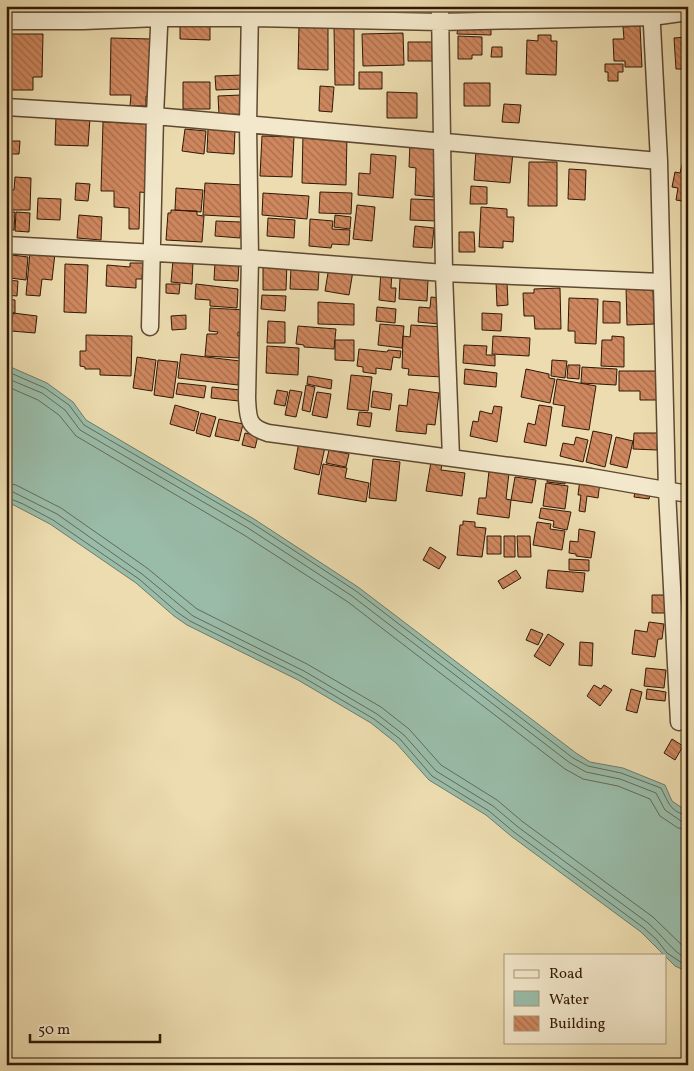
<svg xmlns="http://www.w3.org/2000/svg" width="694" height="1071" viewBox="0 0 694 1071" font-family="Vollkorn,serif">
<defs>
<pattern id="park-dots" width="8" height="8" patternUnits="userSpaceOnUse" patternTransform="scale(1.25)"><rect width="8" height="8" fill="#b8c08b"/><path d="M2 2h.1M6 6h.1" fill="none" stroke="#9ea476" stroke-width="1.8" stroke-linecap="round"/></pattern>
<pattern id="building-back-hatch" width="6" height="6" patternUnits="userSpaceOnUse" patternTransform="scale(1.25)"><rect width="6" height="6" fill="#ce875e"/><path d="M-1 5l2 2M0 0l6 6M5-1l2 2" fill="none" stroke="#a86d4c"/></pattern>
</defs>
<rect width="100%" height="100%" fill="#ecdcaf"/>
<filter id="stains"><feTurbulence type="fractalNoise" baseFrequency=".004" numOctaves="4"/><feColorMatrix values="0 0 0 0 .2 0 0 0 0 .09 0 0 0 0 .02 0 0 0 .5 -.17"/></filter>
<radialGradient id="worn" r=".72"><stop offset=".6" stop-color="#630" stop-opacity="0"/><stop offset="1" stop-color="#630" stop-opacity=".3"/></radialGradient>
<!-- park -->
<path fill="url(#park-dots)" stroke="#746c49" d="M 6,6 L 153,6 L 152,10 L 6,8 Z"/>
<!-- water -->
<path fill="#99bca9" stroke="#6f7a68" d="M 6,365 L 47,383 L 73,402 L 86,420 L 254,519 L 358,587 L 576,753 L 590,762 L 623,768 L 665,785 L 672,801 L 688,812 L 688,972 L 675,966 L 641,932 L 511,836 L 486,815 L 429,780 L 396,743 L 371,723 L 298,680 L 187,625 L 174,616 L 136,583 L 50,524 L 6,501 Z"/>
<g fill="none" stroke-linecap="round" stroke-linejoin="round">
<!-- shore -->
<path stroke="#646a58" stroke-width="1" d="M 6,371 L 45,388 L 69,405 L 84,425 L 252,523 L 356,591 L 573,758 L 588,766 L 621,773 L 661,788 C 668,801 670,813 688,815
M 6,378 L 42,393 L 65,410 L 80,430 L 248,528 L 352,596 L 570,763 L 586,772 L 620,779 L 656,793 L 665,810 L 681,821 L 688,822
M 6,386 L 38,400 L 59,415 L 76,436 L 244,535 L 348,602 L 565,769 L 583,779 L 618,786 L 650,799 L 660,816 L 678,828 L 688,829
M 6,483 L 16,485 L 61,508 L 147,568 L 197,609 L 307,664 L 381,707 L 409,729 L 441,765 L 497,800 L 523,822 L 653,917 L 688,951
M 6,491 L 13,492 L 57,514 L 142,574 L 193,616 L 304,671 L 377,714 L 404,735 L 436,771 L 493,806 L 518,827 L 648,923 C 662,935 672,951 688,960
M 6,497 L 23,504 L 53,520 L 139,579 L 177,612 L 190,621 L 301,676 L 374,719 L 400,739 L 432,776 L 489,811 L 514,832 L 644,928 L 657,940 L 667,953 L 688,967"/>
</g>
<!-- building -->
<path fill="url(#building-back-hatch)" stroke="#301807" d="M 180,20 L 210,21 L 210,40 L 180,39 Z
M 299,26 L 328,26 L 328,70 L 298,69 Z
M 458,26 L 491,26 L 491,35 L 457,34 Z
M 640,26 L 642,67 L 625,67 L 625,61 L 614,61 L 613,39 L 624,39 L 623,27 Z
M 334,28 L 354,28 L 354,85 L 335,85 Z
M 403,33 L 404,65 L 363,66 L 362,34 Z
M 6,34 L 43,34 L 42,77 L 33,77 L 33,90 L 6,90 Z
M 538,35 L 551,35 L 551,41 L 557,41 L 556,75 L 526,74 L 527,40 L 538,41 Z
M 458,36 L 482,37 L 482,55 L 472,55 L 472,59 L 458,59 Z
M 688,37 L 688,69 L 676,69 L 674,38 Z
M 111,38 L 151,39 L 149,96 L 146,96 L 146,106 L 130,106 L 131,95 L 110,95 Z
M 408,42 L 432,42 L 432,61 L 408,61 Z
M 492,47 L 502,47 L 502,57 L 491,57 Z
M 605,64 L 623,64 L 623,72 L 618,72 L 618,81 L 608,81 L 608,72 L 605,72 Z
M 359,72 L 382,72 L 382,89 L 359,89 Z
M 243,75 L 244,89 L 216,90 L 215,76 Z
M 183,82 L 210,82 L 210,109 L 183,109 Z
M 464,83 L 490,83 L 490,106 L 464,106 Z
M 320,86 L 334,87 L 332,112 L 319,111 Z
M 387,92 L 417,93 L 417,118 L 387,118 Z
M 241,95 L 242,114 L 219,115 L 218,96 Z
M 504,104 L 521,105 L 519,123 L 502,122 Z
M 56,117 L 90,118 L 88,146 L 55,145 Z
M 103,122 L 151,124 L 149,193 L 140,192 L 139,229 L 129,229 L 129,208 L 114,207 L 114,191 L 101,191 Z
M 185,129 L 206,131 L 204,154 L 182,151 Z
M 208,129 L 235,130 L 234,154 L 207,152 Z
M 303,133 L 347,135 L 346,185 L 302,183 Z
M 262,136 L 294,137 L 292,177 L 260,176 Z
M 7,141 L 20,141 L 19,154 L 6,154 Z
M 410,142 L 438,143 L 433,197 L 415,195 L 416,168 L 409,167 Z
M 476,150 L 513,152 L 510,183 L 474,180 Z
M 371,154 L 396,156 L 393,198 L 358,195 L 359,173 L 370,174 Z
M 683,161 L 688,162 L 688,202 L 676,200 L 678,188 L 672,187 L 675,172 L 680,173 Z
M 529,162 L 557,162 L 557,206 L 528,206 Z
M 569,169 L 586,170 L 585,200 L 568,199 Z
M 15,177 L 31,178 L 30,210 L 6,210 L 7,190 L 14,190 Z
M 76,183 L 90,184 L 88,201 L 75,200 Z
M 205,183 L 243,185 L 241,217 L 203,215 Z
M 471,186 L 487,187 L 487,204 L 470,204 Z
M 176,188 L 203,190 L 201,212 L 175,210 Z
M 320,192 L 352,193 L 351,214 L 319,213 Z
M 263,193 L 309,196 L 307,219 L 262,215 Z
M 38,198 L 61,199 L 60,220 L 37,219 Z
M 411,199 L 438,200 L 437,221 L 410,220 Z
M 357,205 L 375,207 L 372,241 L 353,239 Z
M 481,207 L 507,209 L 507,217 L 514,217 L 513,242 L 503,241 L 503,248 L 479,247 Z
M 171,210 L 197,211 L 197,215 L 204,216 L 202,242 L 166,240 L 168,213 L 171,213 Z
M 6,212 L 15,212 L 14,230 L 6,229 Z
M 16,212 L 30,213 L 29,232 L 15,231 Z
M 79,215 L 102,217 L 101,240 L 77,238 Z
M 335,215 L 351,217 L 350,229 L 334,227 Z
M 268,218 L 295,220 L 294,238 L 267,236 Z
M 310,219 L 333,221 L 332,229 L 350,230 L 349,245 L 332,244 L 331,248 L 309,246 Z
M 216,221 L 241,222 L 240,238 L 215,236 Z
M 415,226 L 434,228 L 432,248 L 413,247 Z
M 459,232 L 474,232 L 475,252 L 459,252 Z
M 30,252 L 55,253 L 52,280 L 42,279 L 40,296 L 26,295 Z
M 12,255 L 28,257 L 26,280 L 10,278 Z
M 173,260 L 193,261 L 192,284 L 171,282 Z
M 215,262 L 239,263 L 238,281 L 214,280 Z
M 263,262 L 287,262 L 286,290 L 263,290 Z
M 130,263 L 143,263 L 142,279 L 136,279 L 136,288 L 106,286 L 107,265 L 130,267 Z
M 65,264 L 88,265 L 86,313 L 64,312 Z
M 329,267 L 353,271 L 349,295 L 325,291 Z
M 291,268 L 319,269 L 318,290 L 290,289 Z
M 381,271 L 392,272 L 391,288 L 396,288 L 395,302 L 379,300 Z
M 400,278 L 428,280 L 427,301 L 399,299 Z
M 6,280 L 18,281 L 17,296 L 6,295 Z
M 496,282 L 507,282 L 508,305 L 497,306 Z
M 166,284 L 180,284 L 179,294 L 166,293 Z
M 196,284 L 238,289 L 237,308 L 210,306 L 210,300 L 195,299 Z
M 653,286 L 654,324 L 627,325 L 626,287 Z
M 560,288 L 561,329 L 535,329 L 534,316 L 524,316 L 523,293 L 534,293 L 534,289 Z
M 262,295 L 286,296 L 285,311 L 261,309 Z
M 431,297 L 441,298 L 439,324 L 418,322 L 419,307 L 430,308 Z
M 569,298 L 598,299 L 596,344 L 575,343 L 575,331 L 568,331 Z
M 6,299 L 15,300 L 15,313 L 6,313 Z
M 603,301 L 620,302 L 620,323 L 603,323 Z
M 318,302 L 354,304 L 354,325 L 318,324 Z
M 377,307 L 396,309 L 395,323 L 376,321 Z
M 210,308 L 246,310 L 245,333 L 238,332 L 238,336 L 240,336 L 239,358 L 205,356 L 207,334 L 217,334 L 218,332 L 209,331 Z
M 13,313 L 37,316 L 35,333 L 11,331 Z
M 482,313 L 502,314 L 501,331 L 482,330 Z
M 186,315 L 186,329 L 172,330 L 171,316 Z
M 268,321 L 285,322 L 285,343 L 267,343 Z
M 380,324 L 404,326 L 402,348 L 378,345 Z
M 411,325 L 445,327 L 442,377 L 408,375 L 409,369 L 402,368 L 403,336 L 410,337 Z
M 298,326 L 336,329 L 334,349 L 304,347 L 304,345 L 296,344 Z
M 86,335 L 132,336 L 131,376 L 100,375 L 100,369 L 85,369 L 85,367 L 80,366 L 80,351 L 86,351 Z
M 493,336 L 530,338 L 529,356 L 492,354 Z
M 612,336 L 624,337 L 624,367 L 601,366 L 602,340 L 612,340 Z
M 335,340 L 354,340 L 354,361 L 335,360 Z
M 464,345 L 487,346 L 486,355 L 495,355 L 495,366 L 463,363 Z
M 267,346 L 299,348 L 298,375 L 266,373 Z
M 359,349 L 387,352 L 388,350 L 401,351 L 400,358 L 393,357 L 391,370 L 376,368 L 376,374 L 363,372 L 363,367 L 357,366 Z
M 181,354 L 240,361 L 238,385 L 178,378 Z
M 137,357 L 156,360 L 152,391 L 133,388 Z
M 158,360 L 178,362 L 173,398 L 154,395 Z
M 552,360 L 567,361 L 565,378 L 551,376 Z
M 568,365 L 580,365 L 579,379 L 567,378 Z
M 582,367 L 617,369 L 616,385 L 581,383 Z
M 465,369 L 497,373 L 496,387 L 464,384 Z
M 526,369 L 549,374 L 549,378 L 555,379 L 550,403 L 521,397 Z
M 619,371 L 659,371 L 660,400 L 640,400 L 640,391 L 619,391 Z
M 351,375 L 372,377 L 368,411 L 347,409 Z
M 308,376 L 332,380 L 331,389 L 307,384 Z
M 557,379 L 596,386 L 589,430 L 562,426 L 565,406 L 553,404 Z
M 178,383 L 206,386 L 204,398 L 176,394 Z
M 306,385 L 315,387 L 310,412 L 302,410 Z
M 212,387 L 241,390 L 239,401 L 211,398 Z
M 409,389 L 439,393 L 435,425 L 427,424 L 426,434 L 396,431 L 399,405 L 407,406 Z
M 277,390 L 288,392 L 285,406 L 274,404 Z
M 290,390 L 302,392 L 296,417 L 285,415 Z
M 373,391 L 392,394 L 390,410 L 371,407 Z
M 317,392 L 331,394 L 327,418 L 312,415 Z
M 175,405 L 199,412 L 194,431 L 170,424 Z
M 539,405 L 552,407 L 546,446 L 524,442 L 528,423 L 535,425 Z
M 494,406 L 502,407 L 497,442 L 470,436 L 473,421 L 478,422 L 480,411 L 492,414 Z
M 359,412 L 372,413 L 370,427 L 357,425 Z
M 201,413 L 216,417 L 210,437 L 196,433 Z
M 219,419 L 243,424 L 239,441 L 215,436 Z
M 593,431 L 612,435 L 605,467 L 586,462 Z
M 245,433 L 258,436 L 255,448 L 242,445 Z
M 634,433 L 658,433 L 657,450 L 633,449 Z
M 576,437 L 588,440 L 583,462 L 560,456 L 563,443 L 574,445 Z
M 616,437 L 633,441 L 627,468 L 610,464 Z
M 299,442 L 325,447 L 319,475 L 294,469 Z
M 329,450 L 349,454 L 346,467 L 326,463 Z
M 373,459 L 400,462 L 396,501 L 369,498 Z
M 431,462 L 442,463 L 441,470 L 465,473 L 462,496 L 426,491 Z
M 323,464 L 347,468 L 345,478 L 369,483 L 366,502 L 318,494 Z
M 489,471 L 509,473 L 506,499 L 511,500 L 509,518 L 477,514 L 479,498 L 486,498 Z
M 548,473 L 567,475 L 565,484 L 547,482 Z
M 515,477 L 536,480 L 532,503 L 511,500 Z
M 580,479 L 600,482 L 598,498 L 587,496 L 585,512 L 579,511 L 581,495 L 578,495 Z
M 546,483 L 568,486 L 565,509 L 543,506 Z
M 636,487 L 651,490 L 649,499 L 634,497 Z
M 541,508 L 571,512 L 567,530 L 553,527 L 554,521 L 539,518 Z
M 463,521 L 475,522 L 475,527 L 486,528 L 482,557 L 457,555 L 460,525 L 463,525 Z
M 537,522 L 551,524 L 550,529 L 565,531 L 562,550 L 533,545 Z
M 579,529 L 595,532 L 591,558 L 576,556 L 576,554 L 569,553 L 570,541 L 578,542 Z
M 487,536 L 501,536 L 501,554 L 487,554 Z
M 504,536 L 515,536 L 515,557 L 504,557 Z
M 517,536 L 530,536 L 531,557 L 518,557 Z
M 430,547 L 446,557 L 439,569 L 423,560 Z
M 569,559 L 589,560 L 589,571 L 569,570 Z
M 516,570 L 521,578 L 503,589 L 498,581 Z
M 548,570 L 585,573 L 583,592 L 546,588 Z
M 652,595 L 668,595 L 668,613 L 652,613 Z
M 649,622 L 664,624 L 662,639 L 658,639 L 655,657 L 632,654 L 635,630 L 647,632 Z
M 531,629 L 543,634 L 538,645 L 526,640 Z
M 548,634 L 564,644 L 550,666 L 534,656 Z
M 580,642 L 593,643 L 592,666 L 579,665 Z
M 646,668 L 666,670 L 664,688 L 644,686 Z
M 594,685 L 601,689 L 604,685 L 612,690 L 600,706 L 587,696 Z
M 631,689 L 642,692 L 637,713 L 626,710 Z
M 647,689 L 666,692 L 665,701 L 646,699 Z
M 672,739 L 683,746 L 675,760 L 664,753 Z"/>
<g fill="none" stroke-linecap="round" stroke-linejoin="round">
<!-- street casing -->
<g stroke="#5f4931" stroke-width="19">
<path id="street" d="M 250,6 L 248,125 L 250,258 L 247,398 C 248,417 247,427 268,433 L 591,477 L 688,494
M 440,6 L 444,273 L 451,458
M 651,6 L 659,161 L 667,491 L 679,722
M 6,21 L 83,21 L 159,18 L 250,18 L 440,22 L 652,17 L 688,12
M 6,107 L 155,116 L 659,161
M 6,245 L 250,258 L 444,273 L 662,282
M 150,327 L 155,116 L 160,6"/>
</g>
<!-- street -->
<use href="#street" stroke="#f3e8cb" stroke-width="16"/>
</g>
<!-- margin -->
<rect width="694" height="1071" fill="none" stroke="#ecdcaf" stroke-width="25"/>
<rect x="8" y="8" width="679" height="1056" fill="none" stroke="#301807" stroke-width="2.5"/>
<rect x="12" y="12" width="669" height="1046" fill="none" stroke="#301807"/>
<!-- legend -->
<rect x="504" y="954" width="162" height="90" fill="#f3e8cb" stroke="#a5957d"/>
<rect x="514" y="970" width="25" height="8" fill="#f3e8cb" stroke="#a5957d"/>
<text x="549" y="978" font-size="15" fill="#301807">Road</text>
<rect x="514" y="991" width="25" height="15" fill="#99bca9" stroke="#a5957d"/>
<text x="549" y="1004" font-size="15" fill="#301807">Water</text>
<rect x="514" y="1016" width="25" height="15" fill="url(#building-back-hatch)" stroke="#a5957d"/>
<text x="549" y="1028" font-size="15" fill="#301807">Building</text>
<!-- scale -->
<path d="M30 1034v8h130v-8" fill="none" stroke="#301807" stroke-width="2.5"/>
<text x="38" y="1034" font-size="15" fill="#301807" stroke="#f3e8cb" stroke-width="4" paint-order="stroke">50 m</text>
<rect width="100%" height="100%" filter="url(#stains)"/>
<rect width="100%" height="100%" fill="url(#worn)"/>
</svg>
